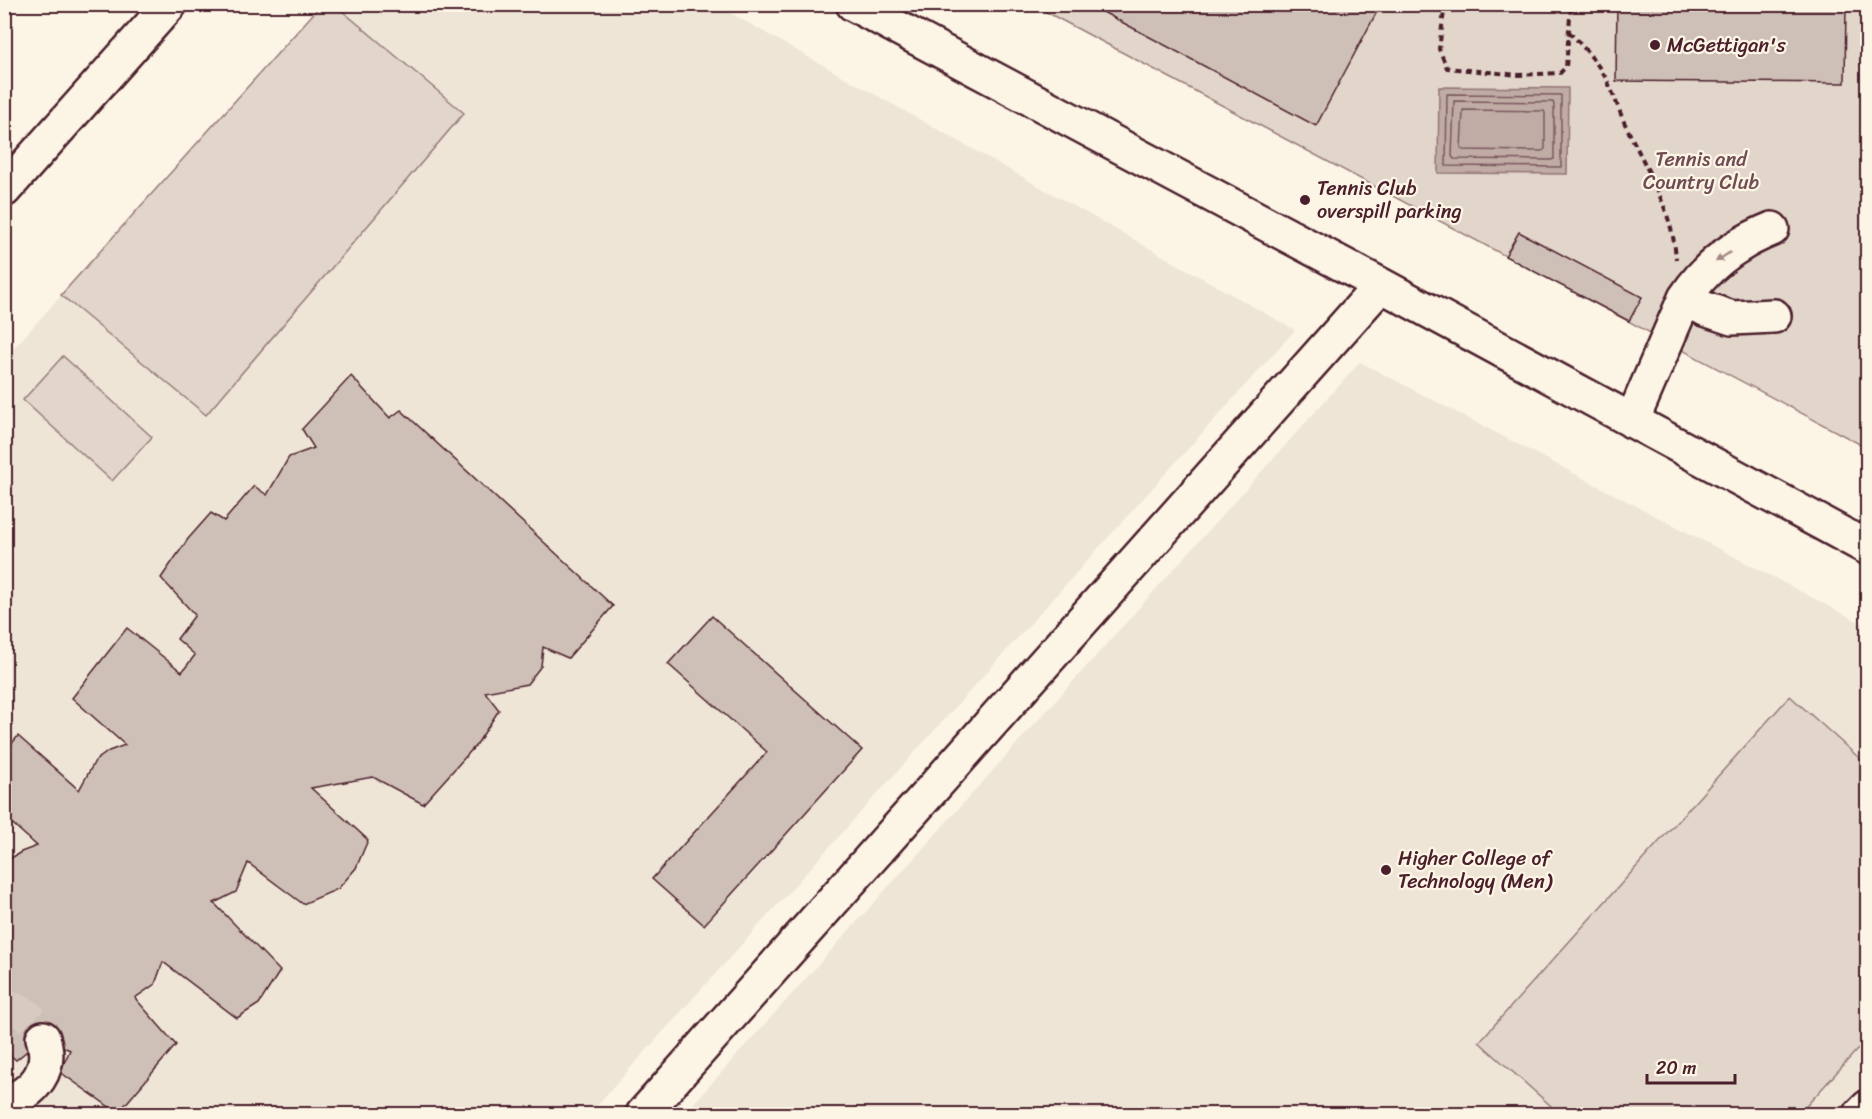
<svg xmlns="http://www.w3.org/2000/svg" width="1872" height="1119" viewBox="0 0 1872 1119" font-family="Sriracha,sans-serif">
<rect width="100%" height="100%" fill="#fcf5e5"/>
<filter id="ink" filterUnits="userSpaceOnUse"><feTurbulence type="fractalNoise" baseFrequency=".0167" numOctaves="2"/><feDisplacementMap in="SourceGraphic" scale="12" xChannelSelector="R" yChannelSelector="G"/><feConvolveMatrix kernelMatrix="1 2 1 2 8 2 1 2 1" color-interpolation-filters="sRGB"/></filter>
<g filter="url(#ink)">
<!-- built -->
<path fill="#eee5d7" d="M 321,5 L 716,5 L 1295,330 L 589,1114 L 5,1114 L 5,358 Z
M 1360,362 L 1867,626 L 1867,1114 L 684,1114 Z"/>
<!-- green -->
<path fill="#e2d5ca" stroke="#967a7a" stroke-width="1.5" d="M 321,5 L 335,5 L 464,113 L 206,415 L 61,295 Z
M 1033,5 L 1867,5 L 1867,448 Z
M 63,356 L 152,437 L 112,481 L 23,400 Z
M 1790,696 L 1867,765 L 1867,1039 L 1799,1114 L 1560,1114 L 1479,1042 Z"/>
<!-- water -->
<path fill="#c0aca5" stroke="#917474" stroke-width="1.5" d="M 1439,87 L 1568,88 L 1567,174 L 1438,173 Z"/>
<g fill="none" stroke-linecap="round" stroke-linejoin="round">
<!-- shore -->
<path stroke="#79575c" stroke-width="1.5" d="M 1447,94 L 1561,95 L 1561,167 L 1446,166 Z
M 1454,101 L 1553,102 L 1554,105 L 1554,159 L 1551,160 L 1454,159 L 1452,156 Z
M 1463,110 L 1544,111 L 1545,113 L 1545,149 L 1542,151 L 1463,150 L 1461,148 Z"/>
</g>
<!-- building -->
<path fill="#cfc0b7" stroke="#4a1f2b" stroke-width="1.5" d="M 1088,4 L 1381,4 L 1316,126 Z
M 1617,4 L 1846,4 L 1845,83 L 1616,81 Z
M 1519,232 L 1642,297 L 1629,321 L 1505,256 Z
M 351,376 L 390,418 L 401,410 L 613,606 L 568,658 L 543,647 L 541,666 L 527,684 L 485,692 L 499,710 L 477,744 L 423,804 L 373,777 L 311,788 L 368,840 L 356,868 L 338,889 L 303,904 L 248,863 L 236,892 L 214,903 L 280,971 L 259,1004 L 237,1018 L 163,962 L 155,984 L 135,998 L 176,1045 L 118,1113 L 60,1072 L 70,1050 L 43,1038 L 16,1060 L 4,1050 L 4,879 L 8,860 L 21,852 L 37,846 L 4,816 L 4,753 L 18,736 L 79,790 L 95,761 L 109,751 L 125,745 L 72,698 L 127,628 L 182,672 L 195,655 L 177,639 L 195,615 L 161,578 L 188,539 L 211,513 L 224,521 L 254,486 L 267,495 L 289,457 L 314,448 L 302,429 Z
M 712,616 L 862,750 L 704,925 L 652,879 L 767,752 L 668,664 Z"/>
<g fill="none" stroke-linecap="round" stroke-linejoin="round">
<!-- minor-tunnel -->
<path stroke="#d8cac0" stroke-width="33" stroke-dasharray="33 16" stroke-linecap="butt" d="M 4,1005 C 24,1010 35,1019 43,1038"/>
<!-- minor casing -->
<g stroke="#4a1f2b" stroke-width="38">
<path id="minor" d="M 853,4 L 1381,285 L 1868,548
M 4,190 L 170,4
M 1685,298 L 1705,309 L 1732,318 L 1774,316
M 1632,421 L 1685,298 C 1706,266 1737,243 1772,229
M 4,1102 C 35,1094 53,1069 43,1038
M 643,1114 L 1381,285
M 1861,1114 L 1868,1107"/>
</g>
<!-- path -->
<path stroke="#4a1f2b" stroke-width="4" stroke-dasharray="6 4.5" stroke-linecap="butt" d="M 1445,4 L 1439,49 L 1447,68 L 1519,75 L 1560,73 L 1566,67 L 1571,4
M 1569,32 C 1582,45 1595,60 1604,75 C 1614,92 1619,113 1628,130 C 1648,172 1673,212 1676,259"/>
<!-- minor -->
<use href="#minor" stroke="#fcf5e5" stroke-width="33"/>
</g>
<!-- one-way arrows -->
<defs><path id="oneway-solid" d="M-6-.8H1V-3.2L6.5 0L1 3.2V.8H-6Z" transform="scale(1.5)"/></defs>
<use fill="#a38a88" href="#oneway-solid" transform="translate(1723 257) rotate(147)"/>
</g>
<!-- markers -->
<g fill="#4a1f2b" stroke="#fcf5e5" stroke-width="2">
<circle cx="1655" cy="45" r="6"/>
<circle cx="1305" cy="200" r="6"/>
<circle cx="1386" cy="870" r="6"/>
</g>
<g text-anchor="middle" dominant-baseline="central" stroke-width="4.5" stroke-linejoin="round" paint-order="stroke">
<!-- poi labels -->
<g font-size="20" fill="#4a1f2b" stroke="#fcf5e5" text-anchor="start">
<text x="1667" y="45">McGettigan's</text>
<text x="1317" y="188">Tennis Club<tspan x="1317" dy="23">overspill parking</tspan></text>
<text x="1398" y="858">Higher College of<tspan x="1398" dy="23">Technology (Men)</tspan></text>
</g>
<!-- park labels -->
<g font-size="20" fill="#704c53" stroke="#fcf5e5">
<text x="1701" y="159">Tennis and<tspan x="1701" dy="23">Country Club</tspan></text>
</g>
</g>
<!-- margin -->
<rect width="1872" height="1119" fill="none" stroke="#fcf5e5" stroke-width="24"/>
<rect x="12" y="12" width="1848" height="1095" fill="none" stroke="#4a1f2b" stroke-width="2" filter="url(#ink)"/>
<!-- scale -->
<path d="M1647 1074v9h88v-9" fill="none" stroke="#4a1f2b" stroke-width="3"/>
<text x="1656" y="1074" font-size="18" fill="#4a1f2b" stroke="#fcf5e5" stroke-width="4.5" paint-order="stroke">20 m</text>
</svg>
